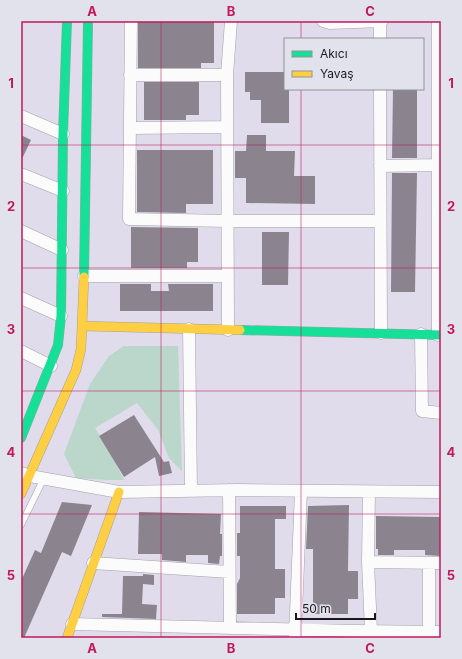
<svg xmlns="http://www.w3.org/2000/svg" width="462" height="659" viewBox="0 0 462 659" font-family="Inter,sans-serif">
<rect width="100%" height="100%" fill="#e4e4ea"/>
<!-- industrial -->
<path fill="#e0dceb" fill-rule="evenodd" d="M 21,21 L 441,21 L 441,638 L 21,638 ZM 285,39 L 423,39 L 423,89 L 285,89 Z"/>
<!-- green -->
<path fill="#bbd6cb" d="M 124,346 L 178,346 L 182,471 L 169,458 L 158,430 L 137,403 L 95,428 L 112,456 L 124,480 L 108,480 L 76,478 L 64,454 L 90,384 L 109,356 Z"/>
<!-- building -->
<path fill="#8b848e" d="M 138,21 L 214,21 L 214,63 L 201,63 L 201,68 L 138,68 Z
M 245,72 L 285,72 L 285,89 L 289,89 L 289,123 L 261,123 L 261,100 L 250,100 L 250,92 L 245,92 Z
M 144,82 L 199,82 L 199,115 L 186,115 L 186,120 L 144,120 Z
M 393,89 L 417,89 L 417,158 L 392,158 Z
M 21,135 L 31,140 L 21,161 Z
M 247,135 L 266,135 L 266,151 L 295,151 L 294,176 L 315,176 L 315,204 L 246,203 L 246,178 L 235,178 L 235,151 L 246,151 Z
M 137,150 L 213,150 L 213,204 L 186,204 L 186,213 L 137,212 Z
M 392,173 L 417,173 L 415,292 L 391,292 Z
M 131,227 L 198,228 L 198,262 L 187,262 L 187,268 L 131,268 Z
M 262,232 L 289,232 L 288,285 L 262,285 Z
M 120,284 L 151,284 L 151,291 L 169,291 L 168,284 L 213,284 L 213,311 L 120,311 Z
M 134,415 L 164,462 L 169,461 L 172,473 L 159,476 L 155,457 L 124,477 L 99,436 Z
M 62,502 L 92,505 L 71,556 L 62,552 L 24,638 L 21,638 L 21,581 L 35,550 L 41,553 Z
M 349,505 L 348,571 L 358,571 L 358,599 L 348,599 L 348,614 L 313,614 L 313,549 L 306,549 L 308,506 Z
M 240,506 L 286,506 L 286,519 L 275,519 L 275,569 L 285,569 L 285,598 L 275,598 L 275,614 L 237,614 L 237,584 L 240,578 L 240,556 L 237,556 L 237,533 L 240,533 Z
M 139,512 L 221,514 L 220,534 L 222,534 L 222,556 L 220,556 L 219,564 L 208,563 L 208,555 L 186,555 L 186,562 L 162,560 L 162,554 L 138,554 Z
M 376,516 L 441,517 L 441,556 L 425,555 L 425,550 L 394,550 L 394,555 L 378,555 L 378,549 L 376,549 Z
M 143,574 L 154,575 L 154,585 L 143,584 L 142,604 L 157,605 L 156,619 L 102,617 L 102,614 L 122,614 L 123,576 L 143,576 Z"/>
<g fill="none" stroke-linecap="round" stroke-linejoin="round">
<!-- lane casing -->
<g stroke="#a2a2a6" stroke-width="7">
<path id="lane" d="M 21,525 L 44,478"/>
</g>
<!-- street casing -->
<g stroke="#a2a2a6" stroke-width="13">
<path id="street" d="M 131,21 L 129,219 L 228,221 L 380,221
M 323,21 L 330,23 L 382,21
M 380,21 L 380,39
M 130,75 L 227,75
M 380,89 L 381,333
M 21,116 L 63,134
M 130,128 L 227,127
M 380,166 L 438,165
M 21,174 L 63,191
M 21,231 L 62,250
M 84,276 L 228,276
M 21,298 L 61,316
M 189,329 L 191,491
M 228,330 L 227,75 L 231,21
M 421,334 L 422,411 L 441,413
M 438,335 L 438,21
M 21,351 L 51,366
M 21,473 L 30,476 L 119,492 L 238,490 L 441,492
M 229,490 L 230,628
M 369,492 L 368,562 L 371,631
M 368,562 L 441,563
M 93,563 L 229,572
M 72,624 L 357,631 L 441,632
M 429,631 L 429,563
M 295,637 L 301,491"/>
</g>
<!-- fast casing -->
<g stroke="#a2a2a6" stroke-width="10">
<path id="fast" d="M 84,277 L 88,21
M 240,330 L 441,335
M 21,438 L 58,345 L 61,316 L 63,134 L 67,21"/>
</g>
<!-- slow casing -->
<g stroke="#a2a2a6" stroke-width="10">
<path id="slow" d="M 82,326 L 240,330
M 21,494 L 76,370 L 81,349 L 84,277
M 67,638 L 119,492"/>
</g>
<!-- lane -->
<use href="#lane" stroke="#fbfbfc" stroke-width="6"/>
<!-- street -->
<use href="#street" stroke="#fbfbfc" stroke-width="12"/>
<!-- fast -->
<use href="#fast" stroke="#16e098" stroke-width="9"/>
<!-- slow -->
<use href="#slow" stroke="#ffcf43" stroke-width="9"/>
</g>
<!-- grid -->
<path fill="none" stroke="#c2185b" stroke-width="1" stroke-opacity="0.55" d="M 161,21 L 161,638M 301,21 L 301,39M 301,89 L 301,638M 21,145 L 441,145M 21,268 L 441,268M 21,391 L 441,391M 21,514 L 441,514"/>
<!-- border -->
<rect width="462" height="659" fill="none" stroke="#e2e2ec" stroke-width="44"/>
<!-- legend -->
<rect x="284" y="38" width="140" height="52" fill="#e2e2ec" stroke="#929299"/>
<rect x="292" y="51" width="20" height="6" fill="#16e098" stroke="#929299"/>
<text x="320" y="58" font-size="12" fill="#1a1a1d">Akıcı</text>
<rect x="292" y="71" width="20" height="6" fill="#ffcf43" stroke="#929299"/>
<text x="320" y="78" font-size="12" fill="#1a1a1d">Yavaş</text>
<!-- scale -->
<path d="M296 613v6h79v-6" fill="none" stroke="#1a1a1d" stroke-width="2"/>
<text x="302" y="613" font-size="12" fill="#1a1a1d" stroke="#e2e2ec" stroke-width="3" paint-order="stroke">50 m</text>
<rect x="22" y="22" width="418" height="615" fill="none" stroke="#c2185b" stroke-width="1.5"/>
<g font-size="13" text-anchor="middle" font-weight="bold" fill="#c2185b">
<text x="92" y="16">A</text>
<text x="231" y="16">B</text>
<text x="370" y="16">C</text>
<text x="11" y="88">1</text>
<text x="451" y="88">1</text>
<text x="11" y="211">2</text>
<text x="451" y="211">2</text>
<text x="11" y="334">3</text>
<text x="451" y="334">3</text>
<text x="11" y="457">4</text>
<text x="451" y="457">4</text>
<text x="11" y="580">5</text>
<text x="451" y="580">5</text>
<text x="92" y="653">A</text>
<text x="231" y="653">B</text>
<text x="370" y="653">C</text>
</g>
</svg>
